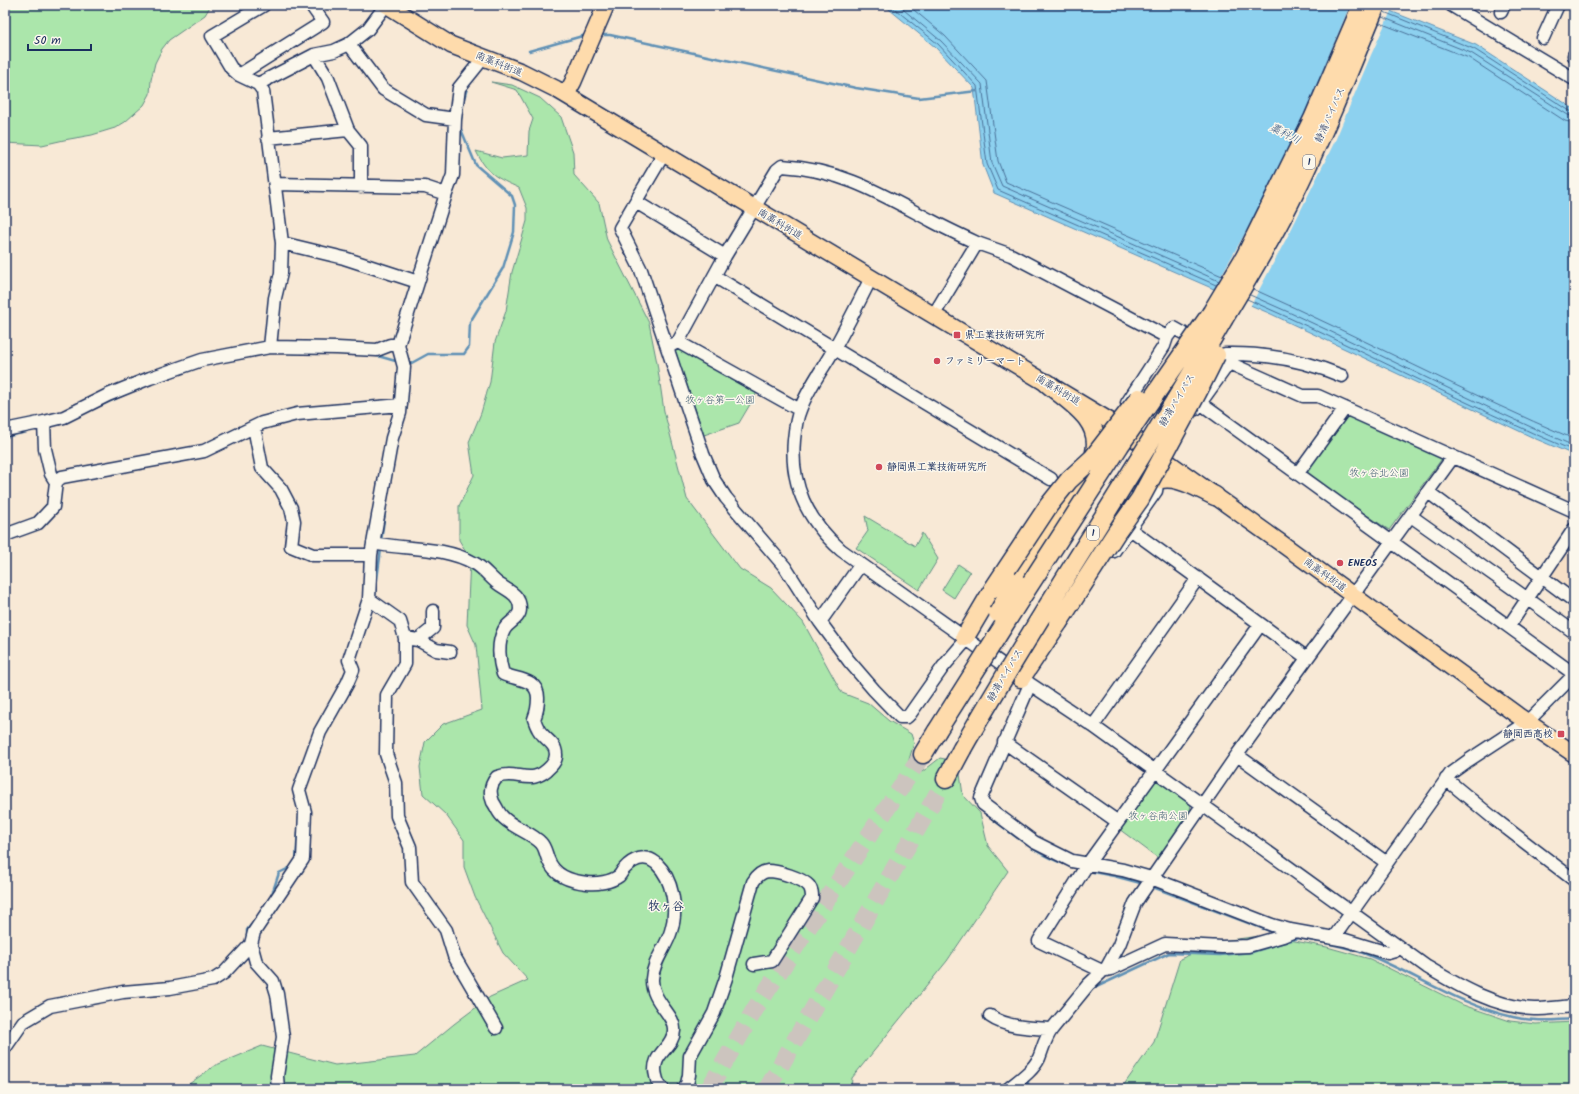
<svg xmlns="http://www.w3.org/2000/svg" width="1579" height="1094" viewBox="0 0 1579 1094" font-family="Kalam,'Klee One',sans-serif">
<rect width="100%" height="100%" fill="#f8e9d6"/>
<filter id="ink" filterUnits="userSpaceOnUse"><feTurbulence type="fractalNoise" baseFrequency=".025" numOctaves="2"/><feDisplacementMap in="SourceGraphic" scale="8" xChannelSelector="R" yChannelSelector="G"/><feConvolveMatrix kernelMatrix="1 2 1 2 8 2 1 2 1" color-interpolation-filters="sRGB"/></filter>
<g filter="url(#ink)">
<!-- built -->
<path fill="#f6dfc6" d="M 1574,538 L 1574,596 L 1547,575 Z"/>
<!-- green -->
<path fill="#abe6ab" stroke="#638a84" d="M 5,5 L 211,5 L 205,15 L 169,40 L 162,49 L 155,63 L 151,80 L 150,94 L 144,105 L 125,122 L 115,128 L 92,135 L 64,140 L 42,145 L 5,143 Z
M 491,82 L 512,85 L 540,98 L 561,117 L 573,152 L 574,175 L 599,203 L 607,240 L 649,323 L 657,363 L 664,411 L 687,499 L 740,569 L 771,588 L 803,622 L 842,693 L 868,703 L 889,721 L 911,734 L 914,743 L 908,763 L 922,772 L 940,758 L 954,761 L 960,774 L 963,795 L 980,813 L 988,846 L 1008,871 L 947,961 L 852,1078 L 851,1089 L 182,1089 L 214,1066 L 262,1046 L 335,1065 L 415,1056 L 454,1024 L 490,997 L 528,980 L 503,953 L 475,897 L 464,867 L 464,840 L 446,815 L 423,794 L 420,767 L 425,742 L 443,724 L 482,710 L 476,645 L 467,625 L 470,558 L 459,540 L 459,506 L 474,475 L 469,442 L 481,413 L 490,382 L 495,342 L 506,311 L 512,272 L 527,221 L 527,208 L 519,188 C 497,178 487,174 476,151 L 502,158 L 528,155 L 529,131 L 533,119 L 517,90 Z
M 679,346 L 758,391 L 739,423 L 704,435 L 675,350 Z
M 1347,413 L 1444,456 L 1389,530 L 1303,472 Z
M 865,516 L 915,546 L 922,533 L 938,559 L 919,590 L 856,548 L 868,531 Z
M 958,564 L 970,572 L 954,598 L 942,590 Z
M 1154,778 L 1191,805 L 1190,810 L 1158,858 L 1119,829 Z
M 1253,937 L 1284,939 L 1327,947 L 1370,959 L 1463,1005 L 1510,1021 L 1536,1024 L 1574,1022 L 1574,1089 L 1121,1089 L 1154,1042 L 1180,959 L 1221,941 Z"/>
<!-- water -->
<path fill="#8dd1ef" stroke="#5f90b5" d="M 884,5 L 1375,5 L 1476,45 L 1574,109 L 1574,455 L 1536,439 L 1271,314 L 994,193 L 983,165 L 974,88 L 935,47 Z"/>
<!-- pier -->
<path fill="#f8e9d6" d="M 1350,5 L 1381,5 L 1392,9 L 1371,55 L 1335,141 L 1292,228 L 1250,307 L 1213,290 L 1284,164 Z"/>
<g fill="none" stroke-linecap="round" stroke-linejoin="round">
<!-- shore -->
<path stroke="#497098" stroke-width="1" d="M 890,5 L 938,44 L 977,86 L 987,164 L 998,190 L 1216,285
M 898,5 L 941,41 L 982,84 L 992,163 L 1002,186 L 1219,281
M 908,5 L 945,36 L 987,81 L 998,161 L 1006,182 L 1222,276
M 1384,12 L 1474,49 L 1570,111 L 1574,112
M 1382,17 L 1471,53 L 1568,115 L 1574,117
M 1380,23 L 1469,58 L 1565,121 L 1574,123
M 1253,289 C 1361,337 1465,393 1574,439
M 1250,295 C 1359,342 1464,399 1574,446
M 1247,299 C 1357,347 1463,404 1574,451"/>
<!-- stream -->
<path stroke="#5f90b5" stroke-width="2.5" d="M 599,35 L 610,35 L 856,88 L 919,98 L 977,91
M 529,51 L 586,35
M 365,355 L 378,356 L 399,362
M 408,365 L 428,354 L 464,354 L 469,347 L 470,322 L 503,268 L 514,232 L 515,205 L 512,196 L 476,165 L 460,127 L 463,102 L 468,85
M 95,408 L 130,392
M 5,437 L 26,432
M 381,542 L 387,497
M 375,595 L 381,549
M 981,810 C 1008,830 1036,856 1068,865
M 296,860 L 298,831
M 1088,871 L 1114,876 L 1144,884
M 1150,886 L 1275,933
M 271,897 L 279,873 L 293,866
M 247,937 L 247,930 L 251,925
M 1293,937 C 1320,942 1348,946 1373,957 C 1420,977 1463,1006 1513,1017 C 1533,1022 1554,1020 1574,1019
M 1092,989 L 1169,953 L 1220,955 L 1252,952 L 1298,938
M 1028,1089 L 1028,1080 L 1030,1078"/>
<!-- highway-tunnel -->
<path stroke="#ccc4be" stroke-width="18" stroke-dasharray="18 9" stroke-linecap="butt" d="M 709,1089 L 755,1009 L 807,929 L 923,754
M 767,1089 L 946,779"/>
<!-- minor casing -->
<g stroke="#1b2f5e" stroke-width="15">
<path id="minor" d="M 264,5 L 212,36 L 231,68 L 239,75 L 258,84 L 263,91 L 282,243 L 344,258 L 418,282
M 1451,5 L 1574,79
M 1501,12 L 1504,5
M 1543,38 L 1558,5
M 349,44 L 383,89 L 426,115 L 455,119
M 314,55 L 328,78 L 348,130 L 361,146 L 361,187
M 1574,56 L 1574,55
M 239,75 L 323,22 L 311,5
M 258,84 L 314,55 L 334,51 L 349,44 L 368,29 L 386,5
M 268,138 L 348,130
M 663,155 L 620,228 L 641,270 L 703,454 L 714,480 L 726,498 L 785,567 L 820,622 L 849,661 L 874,690 L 900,717 L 907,717 L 910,714 L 943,667 L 967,639
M 275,184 L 425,187 L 446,194
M 636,202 L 725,256
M 714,276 L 1051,479
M 871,278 C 859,302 847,326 834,349 C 823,369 808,388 800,410 C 796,419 795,430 794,440 C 790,485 807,520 841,550 L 1030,684 L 1093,726 L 1154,770 L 1427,967 C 1459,986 1495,1007 1534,1009 C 1547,1009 1561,1007 1574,1006
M 933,316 L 977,243 L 1011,255 L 1167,337
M 678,342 L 725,256 L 777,170 L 782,166 C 843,170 881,194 932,221 C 947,229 962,236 977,243
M 672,345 L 678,342 L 800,410
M 270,347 L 275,298 L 281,273 L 282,243
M 1342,376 C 1304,360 1266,353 1225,354 L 1229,363 L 1303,396 L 1318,396 L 1574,511
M 1127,403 L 1164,346 L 1167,337 L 1174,328 L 1183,333
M 1200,403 L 1574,674
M 1196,409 L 1229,363
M 44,422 L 64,417 L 108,395 L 150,378 L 202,360 L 270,347 L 337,348 L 377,350 L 390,345 L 398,345
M 254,427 L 262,468 L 281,489 L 291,508 L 294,521 L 291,546 L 313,555 L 371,555
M 5,430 L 44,422 L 45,449 L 51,474 L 56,482 L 53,507 L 38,523 L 5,535
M 1298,473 L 1345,408
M 56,482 L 62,477 L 204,451 L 262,423 L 297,414 L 401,405
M 1428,492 L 1574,601
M 1411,516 L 1574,632
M 1130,529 L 1307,658
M 373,543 C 407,550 443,546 474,563 C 484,568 491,579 500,585 C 509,591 520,595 520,609 C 520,619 508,622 504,630 C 497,643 499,661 503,674 C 516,680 538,678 538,698 C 538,706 537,712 534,719 C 536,725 538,731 543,735 C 547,740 553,743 555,749 C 557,755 556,761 551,766 C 531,788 518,769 497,777 C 490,785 489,792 493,802 C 496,806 498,812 501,815 C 510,827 531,832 541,843 C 545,847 546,854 548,859 C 554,876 570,881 587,883 C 597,884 611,882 619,876 C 621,874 622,871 624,869 C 633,859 645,854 656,863 C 673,879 678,910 671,931 C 666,948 653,961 652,979 C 651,1002 676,1015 674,1031 C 673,1049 650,1054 656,1076 C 657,1081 659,1086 663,1089
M 1114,551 L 1156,491 L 1158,478
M 369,599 L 400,621 L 405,638 L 405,664 L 387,695 L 386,754 L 396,783 L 397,816 L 410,847 L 412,882 L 446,930 L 454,956 L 496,1028
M 820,622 L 861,564
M 1260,625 L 1087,865 L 1039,941 L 1102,971 L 1111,969 L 1165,944 L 1222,947 L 1248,946 L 1283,936 L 1295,931
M 1509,626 L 1574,529
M 405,638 L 418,640 L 436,650 L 450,652
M 418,640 L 433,628 L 433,611
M 1030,684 L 981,798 L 983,804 L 1034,842 L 1072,861 L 1123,870 L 1151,878 L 1272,925 L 1290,930 L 1345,940 L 1388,953 L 1395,951 L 1398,946
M 1093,726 L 1198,578
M 1004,742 L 1118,822
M 1237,755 L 1387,863
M 1446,779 L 1492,817 L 1574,880
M 1334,937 L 1451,773 L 1469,760 L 1527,722 L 1574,675
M 251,944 L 256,962 L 273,981 L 277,994 L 283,1037 L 277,1076 L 278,1089
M 990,1016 C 1007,1028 1032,1028 1052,1029
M 5,1048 L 23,1022 L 50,1006 L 123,992 L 170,988 L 213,980 L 224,973 L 251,944 L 254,932 L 303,859 L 305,812 L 299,790 L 320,732 L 347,684 L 353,670 L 349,660 L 369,599 L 371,555 L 392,438 L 400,413 L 404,367 L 398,345 L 446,194 L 453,175 L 455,119 L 459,88 L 484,57
M 683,1089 L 687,1084 L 689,1075 L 690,1056 L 714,1013 L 726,978 L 753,882 C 756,877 761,872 768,871 C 778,871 802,878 809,886 C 812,890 812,893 812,898 L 772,961 L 754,964
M 1008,1089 C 1019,1080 1033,1071 1039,1058 C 1043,1048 1045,1038 1052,1029 L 1088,985 L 1107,967 L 1119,945 L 1135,903 L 1141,894 L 1237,755 L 1453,457"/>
</g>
<!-- major casing -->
<g stroke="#1b2f5e" stroke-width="19">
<path id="major" d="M 387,5 L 451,45 L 522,72 L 556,89 L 1113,423 L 1281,543 L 1517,715 L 1574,754
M 566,95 L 573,82 L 606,5"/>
</g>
<!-- highway casing -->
<g stroke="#1b2f5e" stroke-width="21">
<path id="highway" d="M 1212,312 L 1245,257 L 1313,119 L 1362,5
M 1224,318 C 1247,280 1270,242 1290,202 C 1322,138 1349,71 1376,5
M 1047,383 C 1069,402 1102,419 1095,452
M 1140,487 C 1169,469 1187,483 1215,496
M 1016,582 L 1079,477
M 965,637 L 994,588
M 1021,678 L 1058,623
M 923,754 L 937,731
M 946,779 L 962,749"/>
</g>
<!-- minor -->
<use href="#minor" stroke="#fbf7ec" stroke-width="12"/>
<!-- major -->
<use href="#major" stroke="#fedbac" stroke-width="16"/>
<!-- highway -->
<use href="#highway" stroke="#fedbac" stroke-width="18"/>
<!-- highway-bridge casing -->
<g stroke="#1b2f5e" stroke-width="21" stroke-linecap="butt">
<path id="highway-bridge" d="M 994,588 L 1049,505 L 1069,480 L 1093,458 L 1139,398
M 998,613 L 1016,582
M 1058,623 L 1116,533 L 1140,499 L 1197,393 L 1216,355
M 937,731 L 1023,595 L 1120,445 L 1212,312
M 962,749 C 1045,603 1141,464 1224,318"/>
</g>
<!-- highway-bridge -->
<use href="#highway-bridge" stroke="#fedbac" stroke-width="18"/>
</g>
</g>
<!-- markers -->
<g fill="#d1495b" stroke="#fbf7ec" stroke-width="1.5">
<rect x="953" y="331" width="8" height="8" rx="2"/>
<circle cx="937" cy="361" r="4"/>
<circle cx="879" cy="467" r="4"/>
<circle cx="1340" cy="563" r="4"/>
<rect x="1557" y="730" width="8" height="8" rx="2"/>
</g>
<g text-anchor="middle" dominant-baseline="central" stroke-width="3" stroke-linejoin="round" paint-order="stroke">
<!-- shield labels -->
<g fill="#fbf7ec" stroke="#5e6b89" stroke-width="1">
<rect x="1303" y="155" width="12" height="14" rx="3"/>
<rect x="1087" y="526" width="12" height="14" rx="3"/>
</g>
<g font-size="9" font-weight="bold" fill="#1b2f5e">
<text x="1309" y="162">1</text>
<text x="1093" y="533">1</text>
</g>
<!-- street labels -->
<g font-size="10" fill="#1b2f5e" stroke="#fbf7ec">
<text transform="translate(499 64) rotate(22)">南藁科街道</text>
<text transform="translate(1330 115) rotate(-66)">静清バイパス</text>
<text transform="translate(780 224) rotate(31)">南藁科街道</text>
<text transform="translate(1058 390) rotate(31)">南藁科街道</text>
<text transform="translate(1177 400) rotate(-59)">静清バイパス</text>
<text transform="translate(1325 575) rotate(36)">南藁科街道</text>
<text transform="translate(1005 675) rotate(-59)">静清バイパス</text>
</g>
<!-- poi labels -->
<g font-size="10" font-weight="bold" fill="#1b2f5e" stroke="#fbf7ec" text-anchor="start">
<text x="965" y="335">県工業技術研究所</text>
<text x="945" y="361">ファミリーマート</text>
<text x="887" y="467">静岡県工業技術研究所</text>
<text x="1348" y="563">ENEOS</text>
<text x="1553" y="734" text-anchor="end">静岡西高校</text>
</g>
<!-- park labels -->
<g font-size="10" fill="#3f5d71" stroke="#fbf7ec">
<text x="720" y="400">牧ヶ谷第一公園</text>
<text x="1379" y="473">牧ヶ谷北公園</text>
<text x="1158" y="816">牧ヶ谷南公園</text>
</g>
<!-- water labels -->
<g font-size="11" font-style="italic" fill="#385882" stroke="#fbf7ec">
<text transform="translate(1285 134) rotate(27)">藁科川</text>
</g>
<!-- quarter labels -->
<g font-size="12" font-weight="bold" fill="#1b2f5e" stroke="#fbf7ec">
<text x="666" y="906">牧ヶ谷</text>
</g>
</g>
<!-- margin -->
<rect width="1579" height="1094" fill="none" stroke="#fbf7ec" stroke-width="20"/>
<rect x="10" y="10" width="1559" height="1074" fill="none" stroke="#1b2f5e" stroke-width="1.5" filter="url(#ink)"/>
<!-- scale -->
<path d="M28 44v6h63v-6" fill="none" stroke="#1b2f5e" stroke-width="2"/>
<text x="34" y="44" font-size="12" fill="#1b2f5e" stroke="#fbf7ec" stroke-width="3" paint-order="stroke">50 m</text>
</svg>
